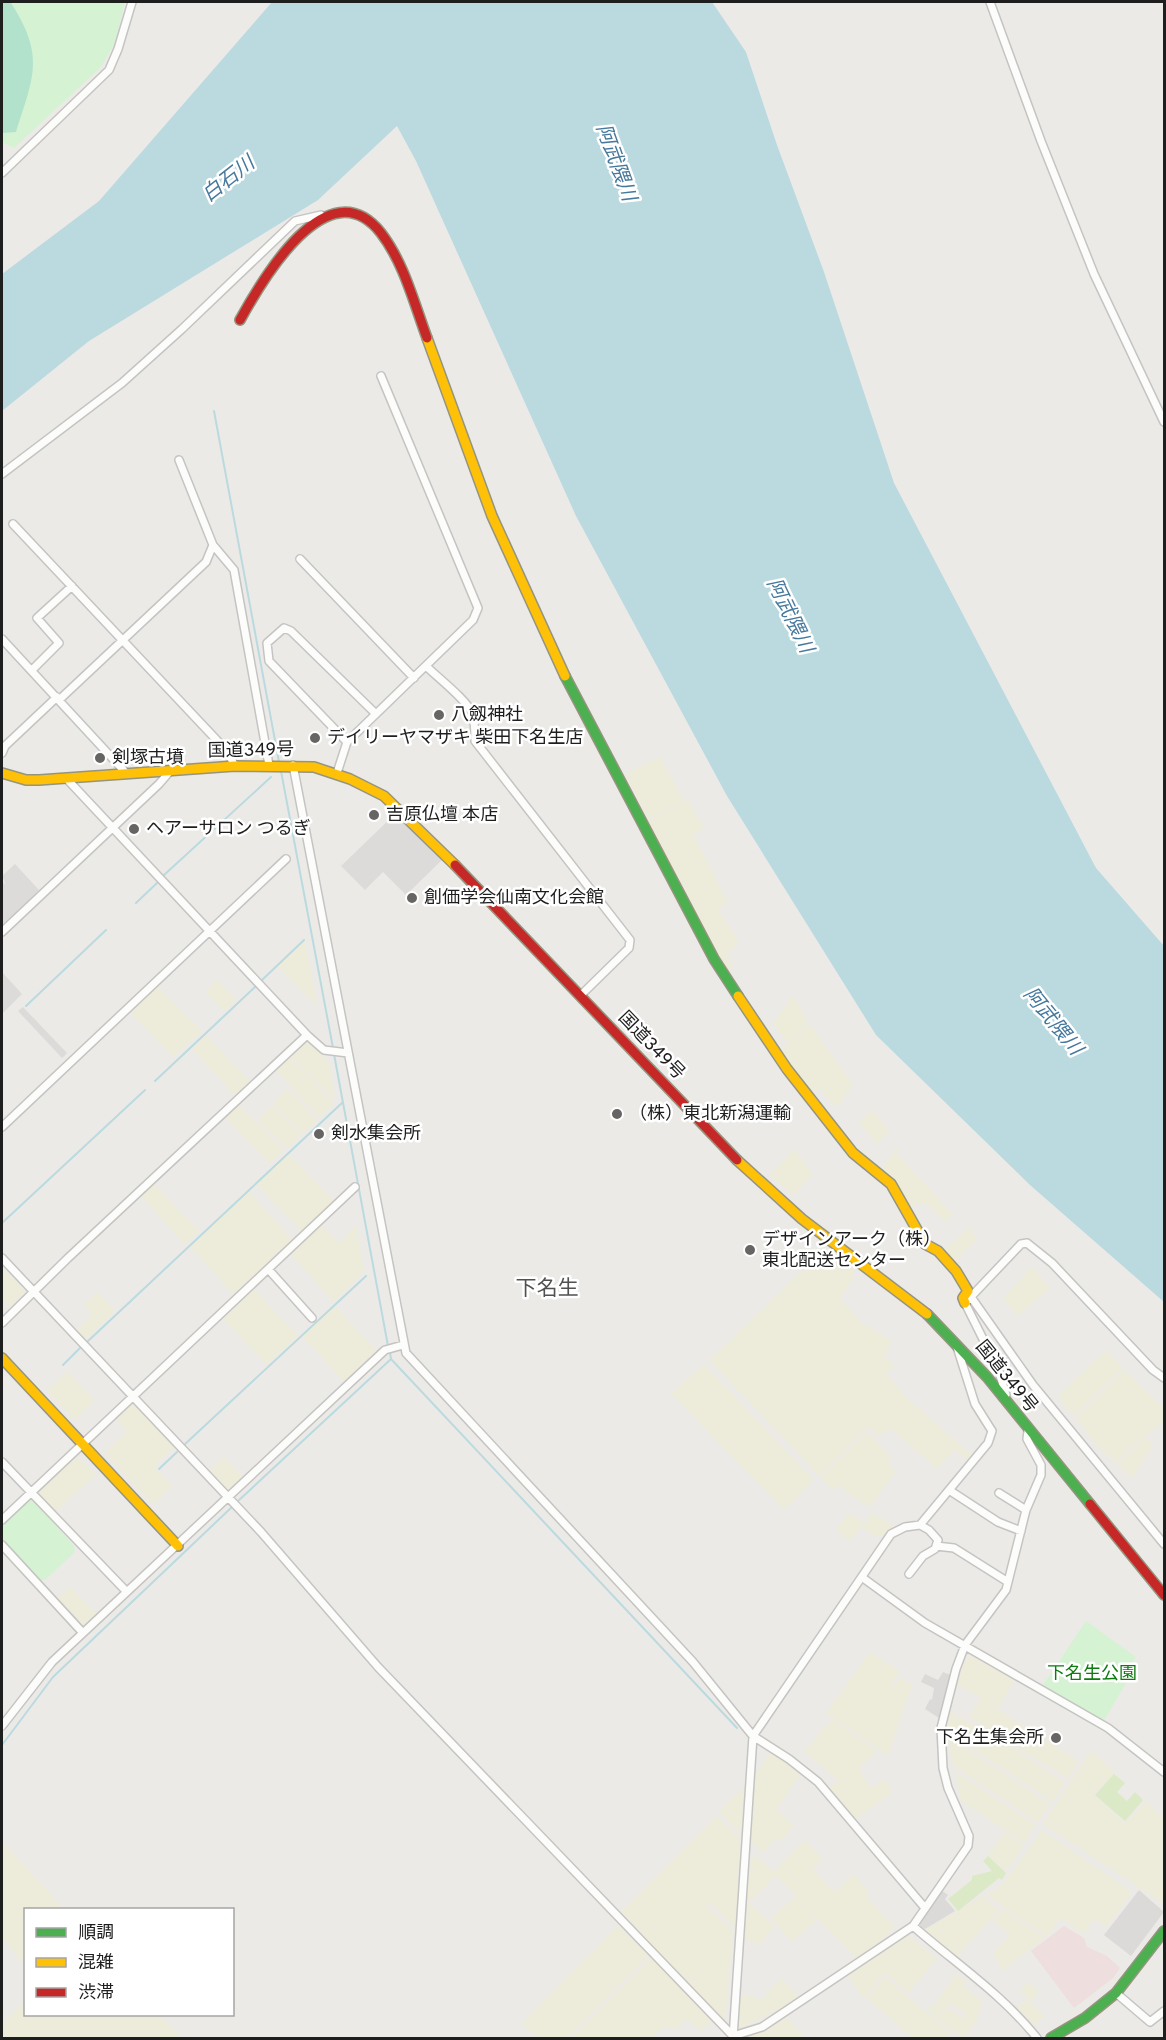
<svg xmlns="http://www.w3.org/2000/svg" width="1166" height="2040" viewBox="0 0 1166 2040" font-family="Overpass,'Noto Sans JP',sans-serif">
<rect width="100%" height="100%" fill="#eceae7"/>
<!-- residential -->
<path fill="#dbdad8" d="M 943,1672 L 953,1676 L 939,1718 L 925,1709 L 930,1699 L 932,1700 L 934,1688 L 921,1682 L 925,1674 L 938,1680 Z
M 941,1890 L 948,1895 L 945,1899 L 955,1911 L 925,1929 L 917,1924 Z
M 1139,1890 L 1164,1912 L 1131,1956 L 1104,1935 Z"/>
<!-- commercial -->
<path fill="#eededd" d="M 1064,1926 L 1084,1938 L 1087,1947 L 1107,1956 L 1120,1968 L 1113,1978 L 1074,2008 L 1031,1951 Z"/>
<!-- farmland -->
<path fill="#edecda" d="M 660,757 L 684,801 L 648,819 L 625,774 Z
M 688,800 L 704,828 L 693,834 L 728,902 L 718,909 L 739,942 L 727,955 L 734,967 L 727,972 L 716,957 L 647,821 Z
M 305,941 L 317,1006 L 278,966 Z
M 217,980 L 236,1000 L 225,1011 L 205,992 Z
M 157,985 L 202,1032 L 173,1057 L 129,1012 Z
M 793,995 L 808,1023 L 788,1044 L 773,1024 Z
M 810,1024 L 853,1085 L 842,1099 L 843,1104 L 833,1105 L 820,1089 L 812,1093 L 780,1052 Z
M 206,1035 L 251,1083 L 236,1097 L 192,1049 Z
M 306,1042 L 309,1042 L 329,1063 L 335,1097 L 332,1098 L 291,1055 Z
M 290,1056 L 333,1102 L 334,1105 L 320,1118 L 275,1070 Z
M 287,1088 L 318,1120 L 303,1134 L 273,1103 Z
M 237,1103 L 284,1150 L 270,1164 L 223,1116 Z
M 272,1105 L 301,1135 L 287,1148 L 257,1120 Z
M 873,1110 L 889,1132 L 877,1144 L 859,1123 Z
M 896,1148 L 899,1150 L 897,1154 L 953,1214 L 946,1222 L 926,1204 L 909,1205 L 896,1184 L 881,1170 Z
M 794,1149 L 813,1174 L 793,1195 L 769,1175 Z
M 288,1153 L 333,1200 L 332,1204 L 302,1232 L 256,1184 Z
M 154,1184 L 200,1231 L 185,1245 L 141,1196 Z
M 248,1191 L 293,1240 L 234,1295 L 189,1246 Z
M 320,1224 L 339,1243 L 356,1226 L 364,1272 L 334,1302 L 289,1253 Z
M 971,1226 L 976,1240 L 955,1262 L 945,1249 Z
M 826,1248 L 855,1269 L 852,1280 L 840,1298 L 863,1324 L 892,1341 L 884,1357 L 895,1364 L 886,1374 L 908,1399 L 973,1456 L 969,1460 L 954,1450 L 937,1469 L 891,1429 L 878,1436 L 868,1427 L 819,1476 L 709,1360 Z
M 2,1266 L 24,1290 L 22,1298 L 17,1297 L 12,1307 L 2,1299 Z
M 1032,1266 L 1050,1288 L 1018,1316 L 1003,1299 Z
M 252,1287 L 298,1336 L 267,1365 L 220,1317 Z
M 97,1292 L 115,1311 L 85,1340 L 76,1331 L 92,1315 L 84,1305 Z
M 335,1306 L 377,1351 L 346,1384 L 302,1336 Z
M 1106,1350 L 1123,1368 L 1074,1416 L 1059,1399 L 1060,1393 Z
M 704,1364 L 814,1480 L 784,1510 L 671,1394 Z
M 1124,1370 L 1164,1408 L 1164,1422 L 1127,1450 L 1116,1463 L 1097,1446 L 1076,1418 Z
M 67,1371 L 95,1400 L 75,1421 L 46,1391 Z
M 130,1405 L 137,1408 L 174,1447 L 154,1467 L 173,1486 L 153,1505 L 105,1453 L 127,1432 L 116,1419 Z
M 867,1432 L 892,1458 L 888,1463 L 896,1471 L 870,1507 L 851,1496 L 839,1485 L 833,1490 L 821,1477 Z
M 1144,1438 L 1154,1444 L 1132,1478 L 1117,1464 Z
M 76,1456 L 96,1475 L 56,1511 L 40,1495 L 40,1489 Z
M 224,1457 L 245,1479 L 232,1493 L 227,1492 L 208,1471 Z
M 849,1513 L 864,1523 L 850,1541 L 836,1530 Z
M 872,1513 L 885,1520 L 894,1526 L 885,1535 L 874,1536 L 862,1528 Z
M 70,1587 L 97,1614 L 86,1625 L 81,1625 L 56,1600 Z
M 870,1652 L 900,1671 L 892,1683 L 894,1687 L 900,1678 L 912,1685 L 888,1756 L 826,1713 Z
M 969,1655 L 1014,1680 L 999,1708 L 983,1700 L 1079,1761 L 1068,1779 L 969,1717 L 981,1698 L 954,1683 Z
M 950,1711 L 1006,1743 L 1065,1783 L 1053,1802 L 947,1732 Z
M 832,1719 L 877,1751 L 858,1769 L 872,1788 L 884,1779 L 893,1792 L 848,1824 L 825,1791 L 838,1781 L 804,1751 Z
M 947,1736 L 1050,1804 L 1038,1822 L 953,1766 Z
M 774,1748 L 789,1759 L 787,1763 L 801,1773 L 776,1810 L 794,1824 L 786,1837 L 782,1840 L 778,1838 L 762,1853 L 751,1841 L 755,1774 Z
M 1091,1750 L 1115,1772 L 1094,1795 L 1125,1823 L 1146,1801 L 1164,1819 L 1164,1904 L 1043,1824 Z
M 956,1772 L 1036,1825 L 1024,1843 L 960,1800 Z
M 744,1787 L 740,1834 L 719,1812 Z
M 717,1816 L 740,1838 L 736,1928 L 710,1903 L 690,1923 L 708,1907 L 733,1931 L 725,2022 L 690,1986 L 712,1965 L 689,1985 L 616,1917 Z
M 1042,1830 L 1132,1892 L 1107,1927 L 1094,1919 L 1083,1934 L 1061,1918 L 1047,1937 L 986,1895 L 1003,1884 Z
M 1005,1832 L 1024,1846 L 1006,1871 L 988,1856 L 987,1857 Z
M 805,1840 L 823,1859 L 813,1869 L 835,1892 L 853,1874 L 868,1890 L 867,1898 L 895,1927 L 859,1961 L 799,1899 L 817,1920 L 792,1942 L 771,1918 L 796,1896 L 776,1876 L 750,1901 L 746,1898 L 752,1857 L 759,1858 L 773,1872 Z
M 2,1841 L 64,1909 L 26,1910 L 25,1966 L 2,1938 Z
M 983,1896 L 999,1911 L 954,1960 L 923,1931 Z
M 748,1902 L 775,1926 L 759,1945 L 744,1939 Z
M 1003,1909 L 1044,1938 L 1002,1971 L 993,1953 L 1010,1935 L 993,1920 Z
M 618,1925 L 649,1955 L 567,2038 L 538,2038 L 522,2023 Z
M 908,1935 L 937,1958 L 909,1993 L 884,1973 L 864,1999 L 848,1976 Z
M 652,1957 L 715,2020 L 700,2031 L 687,2019 L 678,2029 L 663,2027 L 652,2038 L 570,2038 Z
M 956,1974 L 967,1982 L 964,1987 L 982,2001 L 977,2021 L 963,2038 L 933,2016 L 947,2008 L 964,2018 L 966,2015 L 951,2004 L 932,2016 L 927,2007 L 934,2006 Z
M 885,1977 L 956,2038 L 913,2038 L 866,1998 Z
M 781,1978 L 801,1998 L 774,2012 L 770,2009 L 772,2013 L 741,2028 L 738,2024 L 741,1995 L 753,1996 L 763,2002 L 761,2000 Z
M 1028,1982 L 1039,1990 L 1032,2000 L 1028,1999 L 1044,2016 L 1031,2028 L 1015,2011 L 1028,1998 L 1020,1992 Z
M 25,2001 L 26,2014 L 160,2015 L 182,2038 L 2,2038 L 2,2024 Z
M 788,2017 L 804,2038 L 743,2038 L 764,2032 Z"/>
<!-- grass -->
<path fill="#dbe9c6" d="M 1114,1774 L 1125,1783 L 1117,1792 L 1127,1801 L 1135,1792 L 1143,1800 L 1125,1821 L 1095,1795 Z
M 988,1856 L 1006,1873 L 1002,1880 L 999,1878 L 958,1911 L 948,1899 L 972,1880 L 972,1876 L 992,1871 L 983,1861 Z"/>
<!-- park -->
<path fill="#d5f2d3" d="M 2,2 L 125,2 L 115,43 L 101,67 L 14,148 L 2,142 Z
M 33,1500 L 74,1546 L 75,1552 L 45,1580 L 39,1580 L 2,1542 L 2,1523 L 24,1501 Z
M 1086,1621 L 1136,1657 L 1128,1669 L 1132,1673 L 1103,1722 L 1042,1687 Z"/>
<!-- pitch -->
<path fill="#b2e2cb" d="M 2,2 L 11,3 C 45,56 34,76 16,132 L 2,133 Z"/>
<!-- parking -->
<path fill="#dcdbda" d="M 396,813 L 442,860 L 406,895 L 383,872 L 365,890 L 341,866 Z
M 15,864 L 39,890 L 2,927 L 2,881 L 6,885 L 2,876 Z
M 2,972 L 22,994 L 2,1014 Z
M 23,1007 L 67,1053 L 62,1058 L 18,1011 Z"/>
<!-- water -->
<path fill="#badadf" d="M 272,2 L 712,2 L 746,52 L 777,145 L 824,272 L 894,483 L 1096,868 L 1164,946 L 1164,1302 L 1030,1185 L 876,1035 L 727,796 L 576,516 L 416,161 L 397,126 L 318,200 L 89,341 L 2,411 L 2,274 L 99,201 Z"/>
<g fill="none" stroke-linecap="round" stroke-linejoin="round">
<!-- stream -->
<path stroke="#badadf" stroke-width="2" d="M 214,411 L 279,762
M 281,771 L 333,1048
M 164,875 L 271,777
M 136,903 L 157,883
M 262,980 L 304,940
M 26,1006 L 106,930
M 334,1054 L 388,1346
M 155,1081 L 255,987
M 2,1223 L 145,1090
M 87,1342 L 343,1102
M 390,1352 L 391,1359 L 737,1728
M 63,1365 L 80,1348
M 184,1445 L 366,1276
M 159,1469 L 177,1452
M 237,1502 L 391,1359
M 2,1745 L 53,1677 L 233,1506"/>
<!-- street casing -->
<g stroke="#c5c4c3" stroke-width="10">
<path id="street" d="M 990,2 L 1041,141 L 1094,274 L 1164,422
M 2,173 L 109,70 L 118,49 L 132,2
M 179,460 L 213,545 L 234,570 L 269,765
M 2,474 L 122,383 L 182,329 L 295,221 L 321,215
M 13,524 L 227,751 L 235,766
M 300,559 L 414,678
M 2,639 L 126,773
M 426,666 C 437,677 467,700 472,713 C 475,721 475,733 475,741 L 630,940 L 629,948 L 581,995
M 32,670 L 59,643 L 37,618 L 72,586
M 59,700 L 206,562 L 213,545
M 347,742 L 269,661 L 267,643 L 284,628 L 291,631 L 376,714
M 2,753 L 5,746 L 57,697
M 293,765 L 406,1353 L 693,1662 L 753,1736 L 789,1759 L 818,1782 L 925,1908
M 337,773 L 347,742 L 473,620 L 478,608 L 381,376
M 66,778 L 307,1035 L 324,1050 L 348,1053
M 2,932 L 159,784 L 171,770
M 2,1127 L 286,859
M 2,1258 L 261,1532 L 378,1667 L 733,2036
M 268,1269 L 312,1318
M 971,1297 L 1033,1385 L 1164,1544
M 2,1323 L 68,1258 L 307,1035
M 1006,1395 L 998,1369 L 965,1303 L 1021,1244 L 1027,1243 L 1052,1263 L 1153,1370 L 1164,1378
M 2,1462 L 126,1591
M 949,1490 L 998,1522 L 1021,1531
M 999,1493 L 1026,1510
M 2,1520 L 355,1187
M 2,1545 L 83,1633
M 936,1546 L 954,1548 L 1008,1582
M 909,1574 L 923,1556 L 935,1549 L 938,1540 L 929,1530 L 920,1525
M 863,1578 L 925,1623 L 1108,1728 L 1164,1772
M 2,1726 L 52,1662 L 385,1350 L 403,1345
M 913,1926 C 955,1963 1002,1994 1037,2038
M 1116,1993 L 1150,2022 L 1164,2011
M 733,2036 L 762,2027 L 913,1926 L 968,1846 L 969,1836 L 948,1788 L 943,1768 L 941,1728 L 956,1669 L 965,1645 L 1006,1590 L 1026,1510 L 1041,1475 L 1041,1465 L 1027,1439 L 1028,1431
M 733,2038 L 753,1736 L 891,1534 L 905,1527 L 920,1525 L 988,1443 L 992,1431 L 975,1404 L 957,1347"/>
</g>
<!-- fast casing -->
<g stroke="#95957f" stroke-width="12">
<path id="fast" d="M 565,676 L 714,959 L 738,996
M 927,1314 L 987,1377 L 1090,1504
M 1051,2038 L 1085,2018 L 1116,1993 L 1164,1931"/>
</g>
<!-- slow casing -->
<g stroke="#95957f" stroke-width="12">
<path id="slow" d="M 427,338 L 492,516 L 565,676
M 2,773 L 26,780 L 39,780 L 235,766 L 314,767 L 350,779 L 384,796 L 455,865
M 738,996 L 787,1069 L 853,1153 L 891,1184 L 925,1244 L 938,1251 L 956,1271 L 968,1291 L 963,1298 L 965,1303
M 737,1160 L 802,1219 L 927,1314
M 2,1358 L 178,1546"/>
</g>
<!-- jam casing -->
<g stroke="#95957f" stroke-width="12">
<path id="jam" d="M 240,320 C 262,280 328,166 381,233 C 404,263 414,303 427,338
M 455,865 L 737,1160
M 1090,1504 L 1164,1595"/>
</g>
<!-- street -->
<use href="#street" stroke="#fcfcfb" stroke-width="7"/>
<!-- fast -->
<use href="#fast" stroke="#4caf50" stroke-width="9"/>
<!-- slow -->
<use href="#slow" stroke="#ffc107" stroke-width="9"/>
<!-- jam -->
<use href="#jam" stroke="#c62828" stroke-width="9"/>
</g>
<!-- markers -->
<g fill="#666564" stroke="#fff" stroke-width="2">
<circle cx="439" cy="715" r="6"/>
<circle cx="315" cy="738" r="6"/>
<circle cx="100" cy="758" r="6"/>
<circle cx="374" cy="815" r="6"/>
<circle cx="134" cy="829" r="6"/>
<circle cx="412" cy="898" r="6"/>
<circle cx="617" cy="1114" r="6"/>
<circle cx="319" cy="1134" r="6"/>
<circle cx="750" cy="1250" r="6"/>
<circle cx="1056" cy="1738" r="6"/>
</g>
<g text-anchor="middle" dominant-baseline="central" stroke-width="5" stroke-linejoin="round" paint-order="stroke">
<!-- poi labels -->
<g font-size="18" fill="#1e1e1e" stroke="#fff" text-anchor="start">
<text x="451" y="715">八劔神社</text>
<text x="327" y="738">デイリーヤマザキ 柴田下名生店</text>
<text x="112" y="758">剣塚古墳</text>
<text x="386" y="815">吉原仏壇 本店</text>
<text x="146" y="829">ヘアーサロン つるぎ</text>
<text x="424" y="898">創価学会仙南文化会館</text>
<text x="629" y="1114">（株）東北新潟運輸</text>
<text x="331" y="1134">剣水集会所</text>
<text x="762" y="1240">デザインアーク（株）<tspan x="762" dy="21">東北配送センター</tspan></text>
<text x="1044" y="1738" text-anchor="end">下名生集会所</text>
</g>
<!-- street labels -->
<g font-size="18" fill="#1e1e1e" stroke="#fff">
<text transform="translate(251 751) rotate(-1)">国道349号</text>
<text transform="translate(651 1046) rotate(46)">国道349号</text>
<text transform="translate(1006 1377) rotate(51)">国道349号</text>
</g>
<!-- park labels -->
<g font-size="18" fill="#0e7a0f" stroke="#fff">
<text x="1092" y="1674">下名生公園</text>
</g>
<!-- water labels -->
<g font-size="20" font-style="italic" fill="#46789c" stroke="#fff">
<text transform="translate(615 163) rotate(70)">阿武隈川</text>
<text transform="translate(229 180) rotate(-38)">白石川</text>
<text transform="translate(789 616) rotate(64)">阿武隈川</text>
<text transform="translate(1052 1022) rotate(51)">阿武隈川</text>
</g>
<!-- quarter labels -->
<g font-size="21" fill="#515151" stroke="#fff">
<text x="547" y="1289">下名生</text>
</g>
</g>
<!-- border -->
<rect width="1166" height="2040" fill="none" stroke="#1e1e1e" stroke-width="6"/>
<!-- legend -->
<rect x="24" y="1908" width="210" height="108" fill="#ffffff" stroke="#a5a5a5" stroke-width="1.5"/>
<rect x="36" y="1928" width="30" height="9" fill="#4caf50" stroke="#a5a5a5" stroke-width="1.5"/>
<text x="78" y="1938" font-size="18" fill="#1e1e1e">順調</text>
<rect x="36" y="1958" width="30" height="9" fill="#ffc107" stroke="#a5a5a5" stroke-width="1.5"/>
<text x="78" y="1968" font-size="18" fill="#1e1e1e">混雑</text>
<rect x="36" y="1988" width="30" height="9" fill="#c62828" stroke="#a5a5a5" stroke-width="1.5"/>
<text x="78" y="1998" font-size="18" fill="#1e1e1e">渋滞</text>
</svg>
